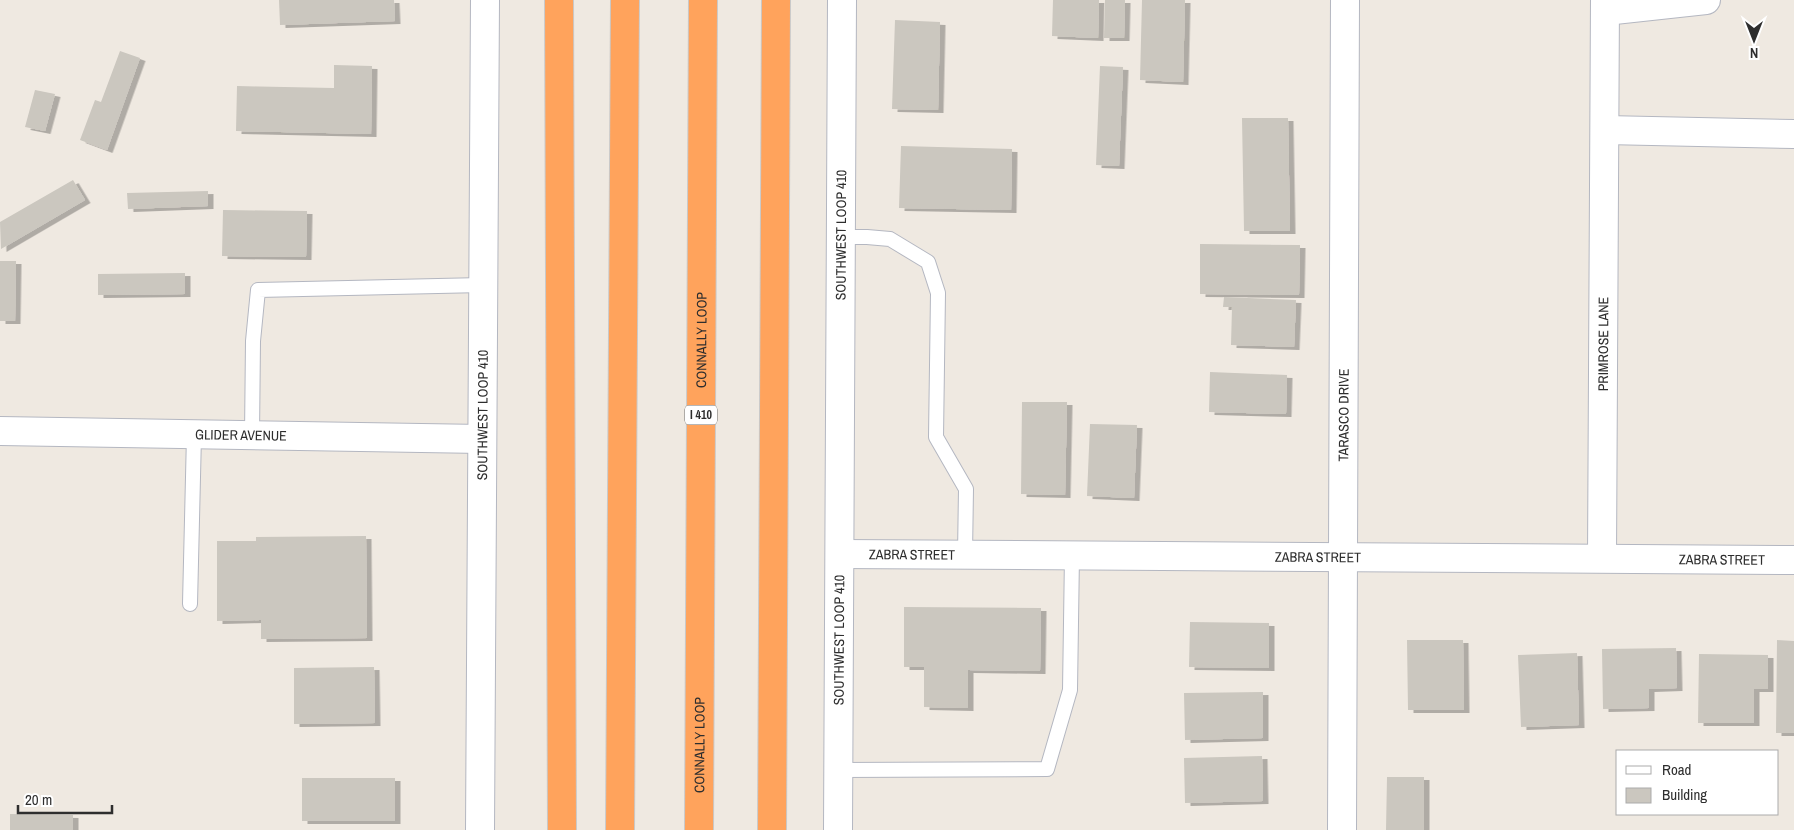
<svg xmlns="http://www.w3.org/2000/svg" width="1794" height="830" viewBox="0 0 1794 830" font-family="'Archivo Narrow',sans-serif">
<defs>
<filter id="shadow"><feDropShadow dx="5.5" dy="3" stdDeviation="0" flood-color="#0004"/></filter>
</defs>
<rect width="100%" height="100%" fill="#efe9e1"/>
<!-- building -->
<path fill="#cbc7bf" filter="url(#shadow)" d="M 279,0 L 394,0 L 395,21 L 280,25 Z
M 1053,0 L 1099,0 L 1098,38 L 1052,36 Z
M 1105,0 L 1125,0 L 1124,38 L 1104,38 Z
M 1142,0 L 1185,0 L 1183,82 L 1140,80 Z
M 895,20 L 940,22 L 938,110 L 892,109 Z
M 120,51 L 140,58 L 107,150 L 80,140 L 95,100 L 101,102 Z
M 334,65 L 372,66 L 371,134 L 236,131 L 237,86 L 334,88 Z
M 1100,66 L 1123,67 L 1119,166 L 1096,165 Z
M 35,90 L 55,94 L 45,131 L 25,127 Z
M 1242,118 L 1288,118 L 1290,231 L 1244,231 Z
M 901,146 L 1012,149 L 1011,210 L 899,208 Z
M 73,180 L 85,200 L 1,249 L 0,222 Z
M 208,191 L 208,206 L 128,209 L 127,193 Z
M 223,210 L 307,211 L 306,257 L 222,256 Z
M 1200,244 L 1300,245 L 1299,295 L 1200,294 Z
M 0,261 L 16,261 L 15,321 L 0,321 Z
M 185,273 L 185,294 L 98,295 L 98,274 Z
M 1224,297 L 1296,300 L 1294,347 L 1231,345 L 1232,307 L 1223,307 Z
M 1210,372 L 1287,375 L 1286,414 L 1209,412 Z
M 1022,402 L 1067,402 L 1065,495 L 1021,494 Z
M 1090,424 L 1137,425 L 1134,498 L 1087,496 Z
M 366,536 L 367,638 L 261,639 L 261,620 L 217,621 L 217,541 L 256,541 L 256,537 Z
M 904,607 L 1041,608 L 1040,671 L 968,670 L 968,708 L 924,707 L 924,667 L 904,667 Z
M 1190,622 L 1269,623 L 1269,668 L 1189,667 Z
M 1407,640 L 1463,640 L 1464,710 L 1408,710 Z
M 1777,640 L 1794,641 L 1794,733 L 1776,733 Z
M 1676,648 L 1677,688 L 1649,689 L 1649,708 L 1603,709 L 1602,649 Z
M 1577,653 L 1579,725 L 1521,727 L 1518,655 Z
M 1699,654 L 1768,655 L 1768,689 L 1754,689 L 1754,723 L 1698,723 Z
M 374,667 L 375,723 L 294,724 L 294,668 Z
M 1263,692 L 1263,738 L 1185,740 L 1184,693 Z
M 1262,756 L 1263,801 L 1185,803 L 1184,758 Z
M 1387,777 L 1424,777 L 1424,830 L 1386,830 Z
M 302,778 L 395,778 L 395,821 L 302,821 Z
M 10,814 L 73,815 L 73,830 L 10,830 Z"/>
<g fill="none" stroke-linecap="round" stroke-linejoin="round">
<!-- lane casing -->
<g stroke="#b4b7c1" stroke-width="16">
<path id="lane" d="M 841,237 L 867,237 L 890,239 L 928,262 L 938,293 L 936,437 L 966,489 L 965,554
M 252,435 L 253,341 L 258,290 L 483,285
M 190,604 L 194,435
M 839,770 L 1047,769 L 1070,690 L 1072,555"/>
</g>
<!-- street casing -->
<g stroke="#b4b7c1" stroke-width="30">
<g id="street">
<path d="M 1605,11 L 1706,0"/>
<path d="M 1605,130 L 1794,134"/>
<path id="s1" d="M 0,431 L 482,439"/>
<path id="s2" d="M 840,554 L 1794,560"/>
<path id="s3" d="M 1602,558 L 1605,0"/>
<path id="s4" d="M 1342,830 L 1345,0"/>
</g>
</g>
<!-- secondary casing -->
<g stroke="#b4b7c1" stroke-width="30">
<g id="secondary">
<path id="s5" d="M 480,830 L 485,0"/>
<path id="s6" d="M 838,830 L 842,0"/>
</g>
</g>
<!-- highway casing -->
<g stroke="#c9c9c9" stroke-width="30">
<g id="highway">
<path d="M 559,0 L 562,830"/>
<path d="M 620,830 L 625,0"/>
<path id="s7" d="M 699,830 L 703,0"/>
<path d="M 772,830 L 776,0"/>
</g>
</g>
<!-- lane -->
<use href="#lane" stroke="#fff" stroke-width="14"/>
<!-- street -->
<use href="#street" stroke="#fff" stroke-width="28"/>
<!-- secondary -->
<use href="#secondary" stroke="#fff" stroke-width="28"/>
<!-- highway -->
<use href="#highway" stroke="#ffa35c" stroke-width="28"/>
</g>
<g text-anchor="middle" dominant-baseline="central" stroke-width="4" stroke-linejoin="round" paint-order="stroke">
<!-- shield labels -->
<rect fill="#fff" stroke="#6d6d6d" stroke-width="1" x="685" y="405.5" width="32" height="19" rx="4"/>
<g font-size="12" font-weight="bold" fill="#2e2e2e">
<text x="701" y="415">I 410</text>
</g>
<!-- street labels -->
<g font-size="14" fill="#2e2e2e" stroke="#fff">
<text stroke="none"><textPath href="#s6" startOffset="595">SOUTHWEST LOOP 410</textPath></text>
<text stroke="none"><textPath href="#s7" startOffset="490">CONNALLY LOOP</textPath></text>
<text stroke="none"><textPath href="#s3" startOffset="214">PRIMROSE LANE</textPath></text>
<text stroke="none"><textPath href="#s5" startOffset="415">SOUTHWEST LOOP 410</textPath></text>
<text stroke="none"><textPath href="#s4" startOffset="415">TARASCO DRIVE</textPath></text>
<text stroke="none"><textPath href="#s1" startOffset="241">GLIDER AVENUE</textPath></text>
<text stroke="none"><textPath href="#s2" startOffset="72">ZABRA STREET</textPath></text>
<text stroke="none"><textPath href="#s2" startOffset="478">ZABRA STREET</textPath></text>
<text stroke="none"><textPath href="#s2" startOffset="882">ZABRA STREET</textPath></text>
<text stroke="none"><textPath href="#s6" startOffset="190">SOUTHWEST LOOP 410</textPath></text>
<text stroke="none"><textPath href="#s7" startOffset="85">CONNALLY LOOP</textPath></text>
</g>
</g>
<!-- legend -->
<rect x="1616" y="750" width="162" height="65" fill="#ffffff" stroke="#ababab"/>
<rect x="1626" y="766" width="25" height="8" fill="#ffffff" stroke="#ababab"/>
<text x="1662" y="775" font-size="15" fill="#2e2e2e">Road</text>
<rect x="1626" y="788" width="25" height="15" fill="#cbc7bf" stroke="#ababab"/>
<text x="1662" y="800" font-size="15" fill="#2e2e2e">Building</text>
<!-- north arrow -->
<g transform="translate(1754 40) rotate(180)" stroke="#ffffff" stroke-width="4" paint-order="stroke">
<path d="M0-4L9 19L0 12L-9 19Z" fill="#2e2e2e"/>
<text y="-8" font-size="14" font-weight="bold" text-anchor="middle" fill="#2e2e2e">N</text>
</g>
<!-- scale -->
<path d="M18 805v8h94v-8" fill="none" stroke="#2e2e2e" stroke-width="2.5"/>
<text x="25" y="805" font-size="15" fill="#2e2e2e" stroke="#ffffff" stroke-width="4" paint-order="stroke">20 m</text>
</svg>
